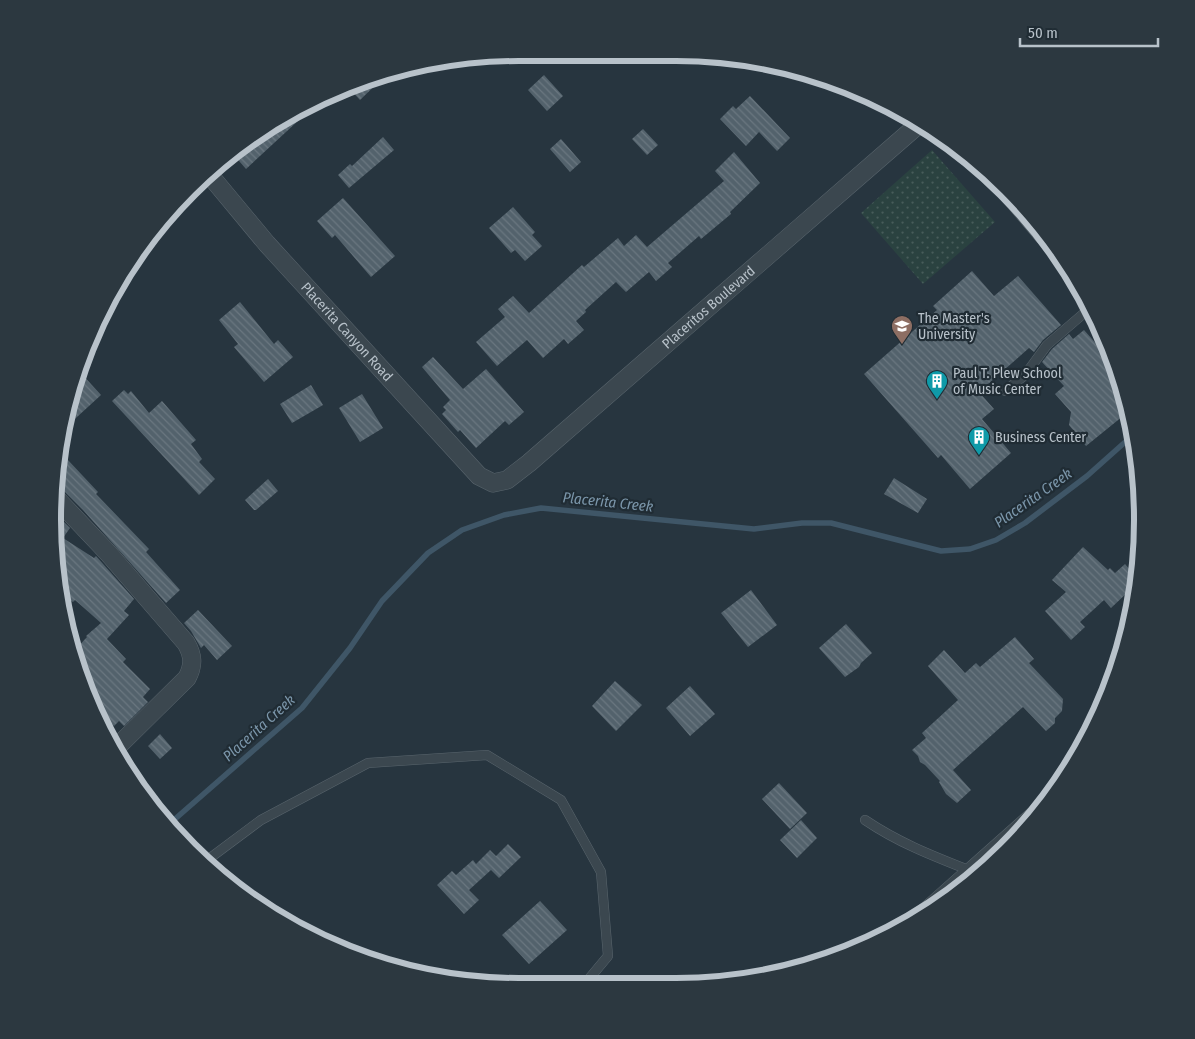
<svg xmlns="http://www.w3.org/2000/svg" width="1195" height="1039" viewBox="0 0 1195 1039" font-family="'Fira Sans Condensed',sans-serif">
<defs>
<pattern id="grass-dots" width="8" height="8" patternUnits="userSpaceOnUse" patternTransform="scale(1.25)"><rect width="8" height="8" fill="#2a4240"/><path d="M2 2h.1M6 6h.1" fill="none" stroke="#475c5a" stroke-width="1.8" stroke-linecap="round"/></pattern>
<pattern id="building-back-hatch" width="6" height="6" patternUnits="userSpaceOnUse" patternTransform="scale(1.25)"><rect width="6" height="6" fill="#53626c"/><path d="M-1 5l2 2M0 0l6 6M5-1l2 2" fill="none" stroke="#6a7780"/></pattern>
</defs>
<rect width="100%" height="100%" fill="#27353f"/>
<!-- grass -->
<path fill="url(#grass-dots)" d="M 932,150 L 995,222 L 923,284 L 861,213 Z"/>
<g fill="none" stroke-linecap="round" stroke-linejoin="round">
<!-- stream -->
<path stroke="#3f5667" stroke-width="5.5" d="M 167,826 L 302,708 L 350,648 L 382,601 L 428,553 L 462,530 L 504,515 L 541,508 L 754,529 L 802,523 L 831,523 L 941,551 L 970,549 L 996,540 L 1025,523 L 1087,476 L 1133,435"/>
</g>
<!-- building -->
<path fill="url(#building-back-hatch)" d="M 389,72 L 360,100 L 348,87 L 358,84 Z
M 544,75 L 563,96 L 547,111 L 528,90 Z
M 750,96 L 790,138 L 777,151 L 759,132 L 746,146 L 720,119 L 733,106 L 736,109 Z
M 294,113 L 299,120 L 246,169 L 233,154 Z
M 643,129 L 658,145 L 647,155 L 632,139 Z
M 383,137 L 394,150 L 349,188 L 338,175 L 350,164 L 352,166 Z
M 561,139 L 581,162 L 570,172 L 550,149 Z
M 734,152 L 760,183 L 730,212 L 731,214 L 701,239 L 699,236 L 668,263 L 672,267 L 656,281 L 649,272 L 626,292 L 616,282 L 585,310 L 586,312 L 576,321 L 584,330 L 568,344 L 564,339 L 543,358 L 527,340 L 497,366 L 476,342 L 505,317 L 498,309 L 513,296 L 529,313 L 582,265 L 584,267 L 618,238 L 624,246 L 636,235 L 647,247 L 724,181 L 715,171 Z
M 343,198 L 395,256 L 371,277 L 335,235 L 332,238 L 317,221 Z
M 513,207 L 535,232 L 532,235 L 542,246 L 525,261 L 515,250 L 511,253 L 489,228 Z
M 972,271 L 994,296 L 1018,276 L 1061,325 L 1043,340 L 1034,352 L 1029,348 L 979,392 L 994,409 L 982,419 L 1011,453 L 970,489 L 941,455 L 938,458 L 864,374 L 937,310 L 933,306 Z
M 240,302 L 274,344 L 278,340 L 293,357 L 264,382 L 234,347 L 238,344 L 219,320 Z
M 1084,330 L 1116,366 L 1128,412 L 1086,446 L 1069,425 L 1071,412 L 1055,394 L 1064,386 L 1042,362 L 1052,349 L 1069,334 L 1073,339 Z
M 433,357 L 463,389 L 486,369 L 524,412 L 509,425 L 505,421 L 476,448 L 460,430 L 458,432 L 442,414 L 446,410 L 443,407 L 450,400 L 422,367 Z
M 80,372 L 101,395 L 65,428 L 73,395 Z
M 311,385 L 323,405 L 292,423 L 280,404 Z
M 124,390 L 128,394 L 131,391 L 149,413 L 162,401 L 196,440 L 191,444 L 202,459 L 199,462 L 215,479 L 199,495 L 112,401 Z
M 362,394 L 383,428 L 360,442 L 339,408 Z
M 67,459 L 98,492 L 96,494 L 149,549 L 146,552 L 180,590 L 166,603 L 83,510 L 63,490 L 56,487 L 56,469 Z
M 894,478 L 927,499 L 918,513 L 884,494 Z
M 268,479 L 278,491 L 256,510 L 254,510 L 245,500 Z
M 58,516 L 70,528 L 63,538 L 94,558 L 96,556 L 134,599 L 124,611 L 129,615 L 107,639 L 126,659 L 123,662 L 150,689 L 143,697 L 148,702 L 124,726 L 119,721 L 114,726 L 94,707 L 77,669 L 74,651 L 87,637 L 86,636 L 101,623 L 75,600 L 73,602 L 62,595 L 54,550 L 54,522 Z
M 1083,547 L 1108,570 L 1110,568 L 1115,573 L 1125,564 L 1137,578 L 1134,596 L 1129,591 L 1111,608 L 1104,600 L 1080,622 L 1085,627 L 1071,640 L 1045,611 L 1066,592 L 1052,580 Z
M 751,590 L 777,625 L 748,647 L 721,613 Z
M 198,610 L 232,646 L 217,660 L 204,645 L 201,648 L 191,631 L 184,623 Z
M 846,624 L 872,653 L 861,663 L 859,667 L 845,677 L 819,648 Z
M 1015,637 L 1034,659 L 1029,663 L 1063,699 L 1062,711 L 1055,718 L 1055,723 L 1046,731 L 1023,707 L 953,770 L 971,790 L 957,803 L 946,794 L 939,782 L 940,781 L 925,765 L 920,762 L 918,756 L 912,750 L 926,738 L 922,733 L 958,700 L 928,666 L 944,650 L 965,673 L 976,663 L 980,667 Z
M 615,681 L 642,705 L 616,731 L 592,706 Z
M 690,686 L 715,714 L 690,736 L 666,708 Z
M 160,734 L 172,748 L 160,759 L 148,746 Z
M 779,783 L 807,813 L 790,829 L 762,799 Z
M 801,820 L 817,838 L 797,858 L 780,840 Z
M 508,844 L 521,857 L 499,878 L 491,870 L 469,890 L 479,900 L 464,914 L 437,885 L 452,871 L 456,875 L 473,860 L 476,864 L 490,850 L 496,856 Z
M 540,901 L 567,930 L 529,964 L 502,935 Z"/>
<g fill="none" stroke-linecap="round" stroke-linejoin="round">
<!-- lane casing -->
<g stroke="#59656d" stroke-width="10">
<path id="lane" d="M 1005,391 L 1025,375 L 1047,345 L 1090,308
M 865,820 C 899,843 933,856 971,871
M 206,861 L 261,820 L 368,763 L 487,755 L 561,800 L 601,872 L 608,956 L 583,986"/>
</g>
<!-- street casing -->
<g stroke="#59656d" stroke-width="19">
<g id="street">
<path id="s1" d="M 208,173 L 267,244 L 479,476 L 493,483 L 507,480 L 529,463 L 919,124"/>
<path d="M 1010,196 L 1044,236"/>
<path d="M 55,497 L 109,554 L 186,643 C 193,655 194,665 187,678 L 117,747 L 108,738"/>
<path d="M 922,915 L 1038,812"/>
</g>
</g>
<!-- lane -->
<use href="#lane" stroke="#3b474f" stroke-width="9"/>
<!-- street -->
<use href="#street" stroke="#3b474f" stroke-width="18"/>
</g>
<!-- icons -->
<defs>
<g id="university-pin" transform="scale(1.125)"><path d="M0 17L-7.5 6A9.5 9.5 0 1 1 7.5 6Z" fill="#8d6e63" stroke="#202c34"/><path d="M0-5L7-2L0 1L-7-2ZM-4 1L0 2.5L4 1V4Q0 6-4 4Z" fill="#fff"/></g>
<g id="building-pin" transform="scale(1.125)"><path d="M0 17L-7.5 6A9.5 9.5 0 1 1 7.5 6Z" fill="#0f9aa8" stroke="#202c34"/><path d="M-4-6H4V6H1V3H-1V6H-4ZM-2.5-4.3h1.7v1.8h-1.7ZM.8-4.3h1.7v1.8H.8ZM-2.5-1h1.7V.8h-1.7ZM.8-1h1.7V.8H.8Z" fill="#fff"/></g>
</defs>
<g fill-rule="evenodd">
<use href="#university-pin" x="902" y="326"/>
<use href="#building-pin" x="937" y="381"/>
<use href="#building-pin" x="979" y="437"/>
</g>
<g text-anchor="middle" dominant-baseline="central" stroke-width="4.5" stroke-linejoin="round" paint-order="stroke">
<!-- street labels -->
<g font-size="14" fill="#b8c2ca" stroke="#202c34">
<text stroke="none"><textPath href="#s1" startOffset="702">Placeritos Boulevard</textPath></text>
<text stroke="none"><textPath href="#s1" startOffset="211">Placerita Canyon Road</textPath></text>
</g>
<!-- poi labels -->
<g font-size="14" fill="#b8c2ca" stroke="#202c34" text-anchor="start">
<text x="918" y="318">The Master's<tspan x="918" dy="16">University</tspan></text>
<text x="953" y="373">Paul T. Plew School<tspan x="953" dy="16">of Music Center</tspan></text>
<text x="995" y="437">Business Center</text>
</g>
<!-- water labels -->
<g font-size="15" font-style="italic" fill="#7b96aa" stroke="#202c34">
<text transform="translate(1033 498) rotate(-35)">Placerita Creek</text>
<text transform="translate(608 502) rotate(6)">Placerita Creek</text>
<text transform="translate(259 728) rotate(-42)">Placerita Creek</text>
</g>
</g>
<!-- crop -->
<path d="M0 0H1195V1039H0ZM519 61H676A458 458 0 0 1 1134 519V520A458 458 0 0 1 676 978H519A458 458 0 0 1 61 520V519A458 458 0 0 1 519 61Z" fill="#2c3840" fill-rule="evenodd"/>
<path fill="none" stroke="#b8c2ca" stroke-width="6" d="M519 61H676A458 458 0 0 1 1134 519V520A458 458 0 0 1 676 978H519A458 458 0 0 1 61 520V519A458 458 0 0 1 519 61Z"/>
<!-- scale -->
<path d="M1020 38v8h138v-8" fill="none" stroke="#b8c2ca" stroke-width="2.5"/>
<text x="1028" y="38" font-size="15" fill="#b8c2ca" stroke="#202c34" stroke-width="4" paint-order="stroke">50 m</text>
</svg>
